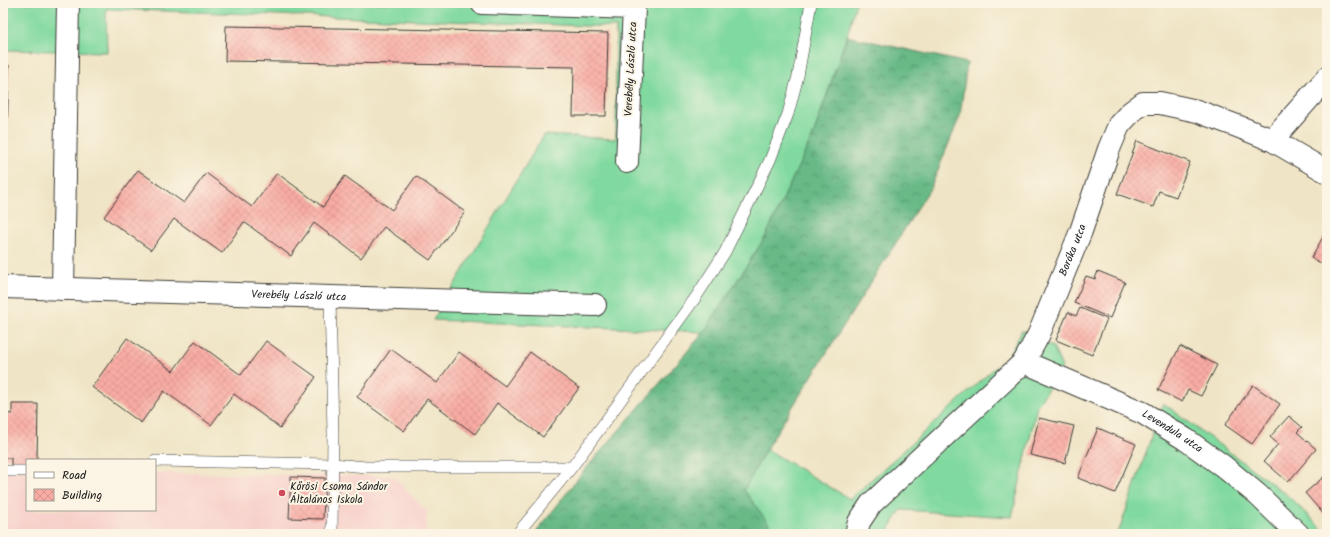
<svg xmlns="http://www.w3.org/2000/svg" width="1330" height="537" viewBox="0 0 1330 537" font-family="Kalam,sans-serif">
<defs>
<pattern id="forest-crowns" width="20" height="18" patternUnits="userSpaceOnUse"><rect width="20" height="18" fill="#68b986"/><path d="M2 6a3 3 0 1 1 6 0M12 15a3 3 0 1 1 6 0" fill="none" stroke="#55966d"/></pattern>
<pattern id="building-cross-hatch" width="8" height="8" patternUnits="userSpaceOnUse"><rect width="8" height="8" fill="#f9aca4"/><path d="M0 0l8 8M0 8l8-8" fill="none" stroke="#d5938d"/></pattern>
</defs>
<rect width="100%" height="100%" fill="#fcf5e5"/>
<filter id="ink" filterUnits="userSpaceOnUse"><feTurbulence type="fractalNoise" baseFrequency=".025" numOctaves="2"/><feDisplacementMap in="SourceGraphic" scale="8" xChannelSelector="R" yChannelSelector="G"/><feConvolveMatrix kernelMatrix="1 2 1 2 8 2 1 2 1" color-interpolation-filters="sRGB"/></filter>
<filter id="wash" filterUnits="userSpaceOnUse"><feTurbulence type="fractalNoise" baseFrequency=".012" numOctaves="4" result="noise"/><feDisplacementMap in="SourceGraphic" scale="16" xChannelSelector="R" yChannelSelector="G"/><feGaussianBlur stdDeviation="0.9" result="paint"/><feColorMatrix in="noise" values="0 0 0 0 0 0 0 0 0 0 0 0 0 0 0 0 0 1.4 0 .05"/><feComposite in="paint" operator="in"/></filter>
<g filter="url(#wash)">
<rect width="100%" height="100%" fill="#efe4c5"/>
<!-- built -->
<path fill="#f7d0ca" d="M 3,471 L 27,472 L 27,510 L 155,510 L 155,473 L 393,476 L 427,512 L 426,534 L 3,534 Z"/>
<!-- grass -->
<path fill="#80d99f" stroke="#4e7a5e" d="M 3,3 L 856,3 L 847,36 L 814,133 L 766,236 L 704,332 L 433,320 L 544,135 L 616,139 L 616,27 L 106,9 L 107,52 L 3,50 Z
M 1022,330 L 1053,347 L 1062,367 L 1037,406 L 1012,517 L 901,510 L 890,528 L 889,534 L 776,534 L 744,490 L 766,449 L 850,499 L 1009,355 Z
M 1163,403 L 1286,494 L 1327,534 L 1118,534 Z"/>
<!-- forest -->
<path fill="url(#forest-crowns)" stroke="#426a51" d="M 847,36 L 967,63 L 960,116 L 931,187 L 766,449 L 744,490 L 776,534 L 535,534 L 582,473 L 704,332 L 766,236 L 814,133 Z"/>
<g id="blocks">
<!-- building -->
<path fill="url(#building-cross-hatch)" d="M 226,26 L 608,33 L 606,116 L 573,116 L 574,67 L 225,61 Z
M 3,65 L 9,65 L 5,206 L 3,206 Z
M 1137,141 L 1190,162 L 1176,197 L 1159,191 L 1153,207 L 1117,194 Z
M 138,170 L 184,203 L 206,173 L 252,207 L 277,173 L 323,207 L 345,176 L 392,210 L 416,176 L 465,212 L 430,260 L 384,227 L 361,258 L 314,223 L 291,256 L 244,222 L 222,253 L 174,219 L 151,250 L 104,217 Z
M 1327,230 L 1327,266 L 1311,258 Z
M 1098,271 L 1125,282 L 1110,318 L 1074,303 L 1086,276 L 1095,279 Z
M 1080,308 L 1107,319 L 1092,355 L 1056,340 L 1068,312 L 1076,316 Z
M 127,338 L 173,371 L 195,341 L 241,375 L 266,341 L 316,377 L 280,428 L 234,394 L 211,425 L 164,391 L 141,423 L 92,387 Z
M 1180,346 L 1217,365 L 1201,396 L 1188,390 L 1182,402 L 1158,390 Z
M 391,349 L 437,383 L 459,352 L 505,386 L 530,352 L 579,388 L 543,437 L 497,403 L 475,434 L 427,399 L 404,431 L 357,397 Z
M 1253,385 L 1280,404 L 1252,444 L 1225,425 Z
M 12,404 L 38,404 L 37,460 L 27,460 L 27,470 L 11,470 L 11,458 L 3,458 L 3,413 L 12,414 Z
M 1289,416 L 1302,427 L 1297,432 L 1316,449 L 1288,482 L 1264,461 L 1278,444 L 1270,437 Z
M 1039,418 L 1074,426 L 1065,463 L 1030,455 Z
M 1098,428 L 1136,444 L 1115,493 L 1078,478 Z
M 1327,474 L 1327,518 L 1305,493 Z
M 291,477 L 325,478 L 323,519 L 289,518 Z"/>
</g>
</g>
<g filter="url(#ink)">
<use href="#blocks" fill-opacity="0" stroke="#3c3a35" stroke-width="1"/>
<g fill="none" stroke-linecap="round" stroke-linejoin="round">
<!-- lane casing -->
<g stroke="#3c3a35" stroke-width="12">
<path id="lane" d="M 330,297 L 333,433 L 332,534
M 155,461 L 333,464 L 366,467 L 572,467
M 3,471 L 27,471
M 517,534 L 572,467 L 696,297 L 725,252 L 770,160 L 788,114 L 798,76 L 811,3"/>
</g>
<!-- street casing -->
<g stroke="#3c3a35" stroke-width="24">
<g id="street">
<path d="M 482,3 L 634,8 L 627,162"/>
<path d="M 1272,140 L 1327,78"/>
<path id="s1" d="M 3,287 L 595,305"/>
<path d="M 63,289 L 68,3"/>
<path id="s2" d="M 1024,362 L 1143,413 L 1185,439 L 1223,466 L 1258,495 L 1298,534"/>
<path id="s3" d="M 856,534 L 859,522 L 871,504 L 1024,362 L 1039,334 L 1081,231 L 1109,149 L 1119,125 L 1131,112 L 1143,103 L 1160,103 L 1197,111 L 1237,126 L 1272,140 L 1327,172"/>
</g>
</g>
<!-- lane -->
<use href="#lane" stroke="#fff" stroke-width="11"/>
<!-- street -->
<use href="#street" stroke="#fff" stroke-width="22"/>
</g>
</g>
<!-- markers -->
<circle fill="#d1495b" stroke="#fcf5e5" stroke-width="1.5" cx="282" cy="493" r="4"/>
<g text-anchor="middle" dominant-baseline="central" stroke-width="4" stroke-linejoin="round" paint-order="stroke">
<!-- street labels -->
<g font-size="11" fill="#1c1c1c" stroke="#fcf5e5">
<text transform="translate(631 69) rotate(-87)">Verebély László utca</text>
<text stroke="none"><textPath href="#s3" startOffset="365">Boróka utca</textPath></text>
<text stroke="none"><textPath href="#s1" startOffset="296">Verebély László utca</textPath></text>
<text stroke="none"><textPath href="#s2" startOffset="164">Levendula utca</textPath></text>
</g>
<!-- poi labels -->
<g font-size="11" fill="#1c1c1c" stroke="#fcf5e5" text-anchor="start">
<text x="290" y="487">Kőrösi Csoma Sándor<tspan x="290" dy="13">Általános Iskola</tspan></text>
</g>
</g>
<!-- margin -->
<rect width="1330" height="537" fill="none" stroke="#fcf5e5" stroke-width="16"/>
<!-- legend -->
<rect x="26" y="459" width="130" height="52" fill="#fcf5e5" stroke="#a29e95"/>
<rect x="34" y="472" width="20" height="6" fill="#ffffff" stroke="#a29e95"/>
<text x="62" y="479" font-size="12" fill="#1c1c1c">Road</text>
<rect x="34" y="489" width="20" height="12" fill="url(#building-cross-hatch)" stroke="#a29e95"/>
<text x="62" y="499" font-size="12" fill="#1c1c1c">Building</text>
</svg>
